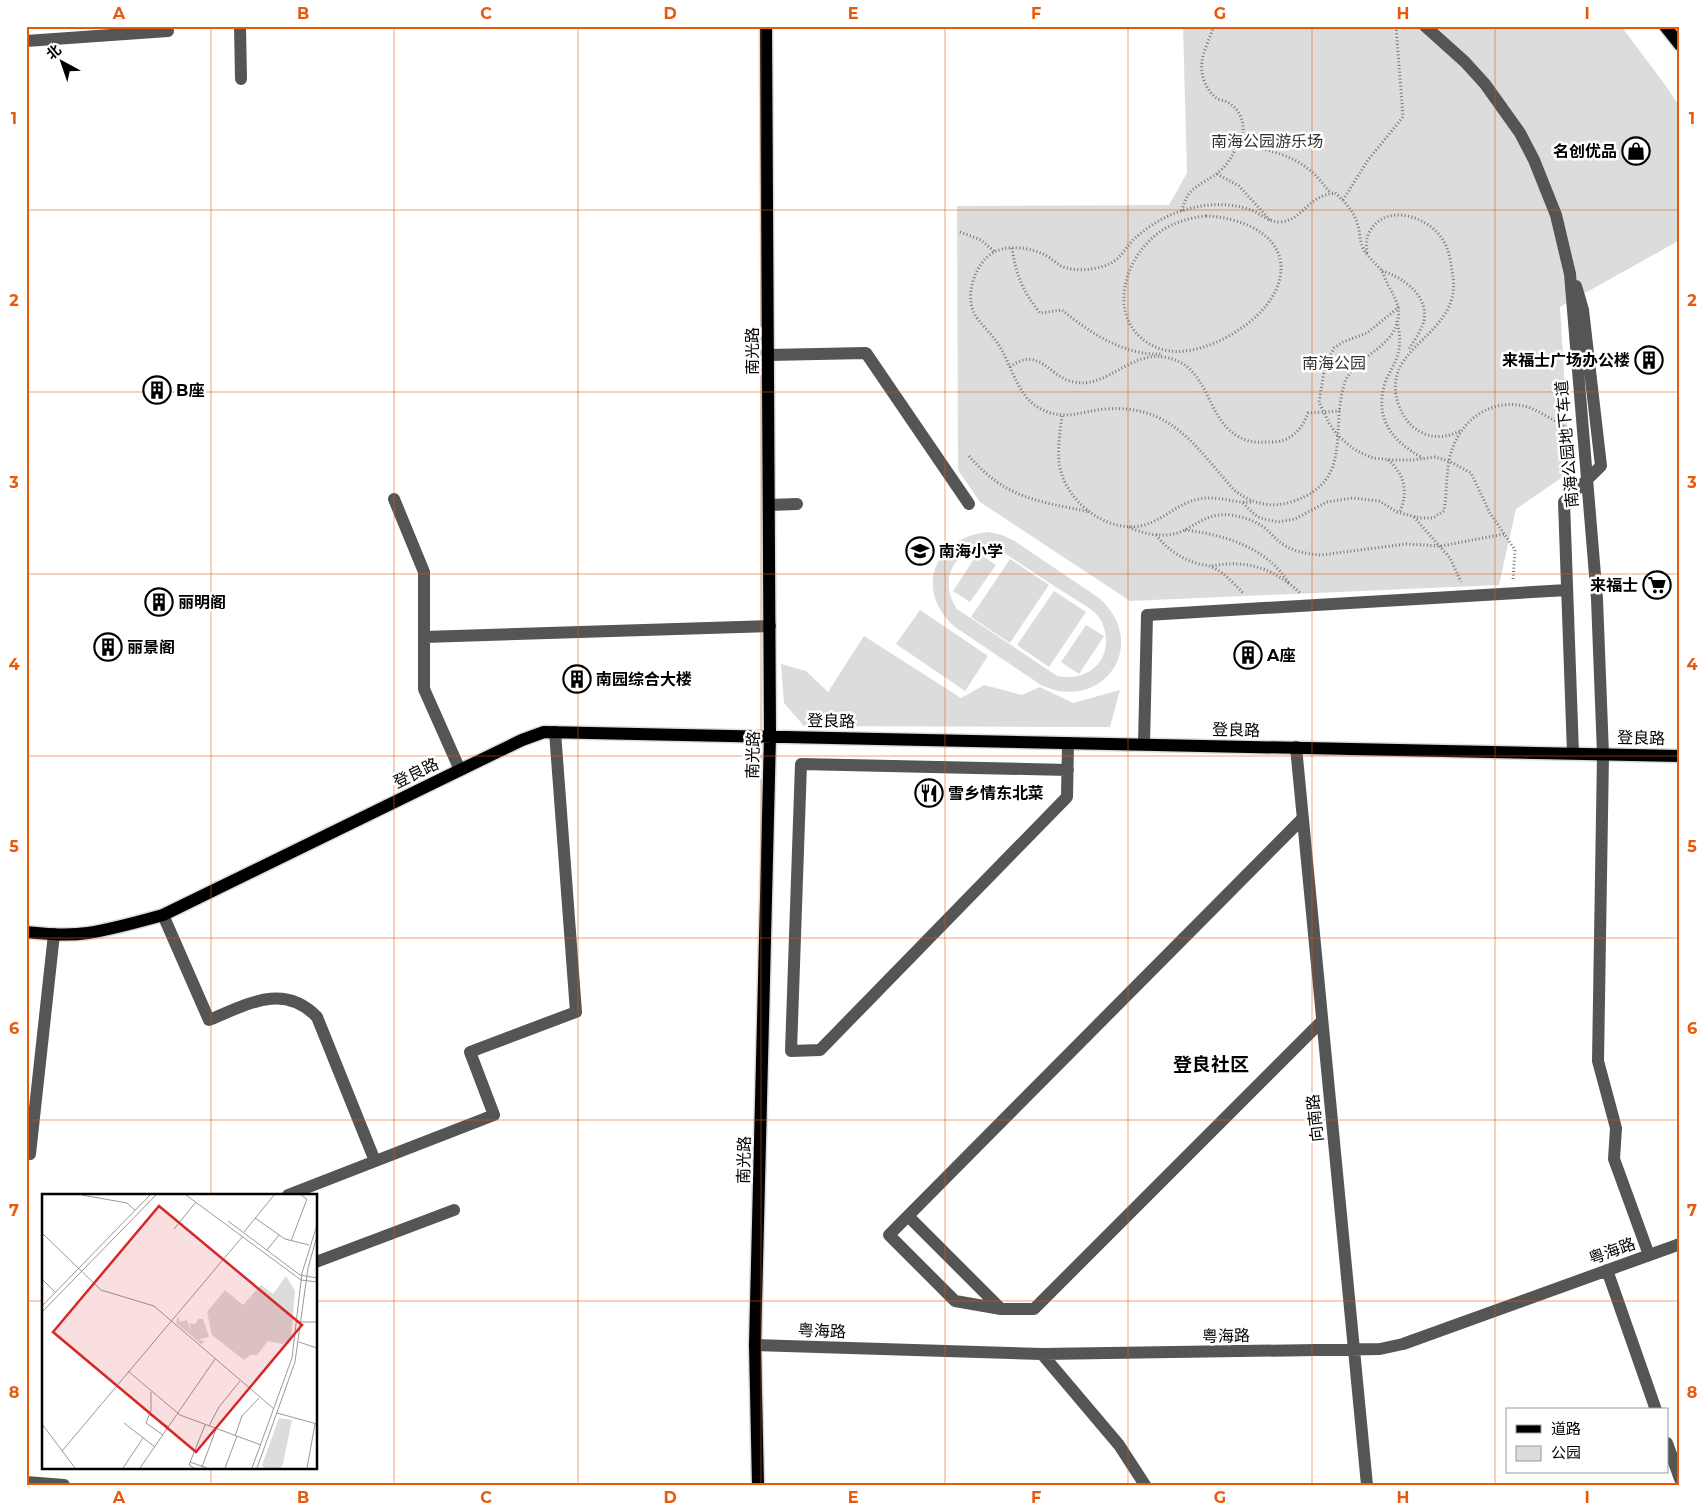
<svg xmlns="http://www.w3.org/2000/svg" width="1706" height="1511" viewBox="0 0 1706 1511" font-family="Montserrat,'Noto Sans SC',sans-serif">
<rect width="100%" height="100%" fill="#fff"/>
<!-- green -->
<path fill="#dcdcdc" fill-rule="evenodd" d="M 1183,26 L 1621,26 L 1666,86 L 1680,107 L 1680,240 L 1560,307 L 1570,472 L 1516,509 L 1499,585 L 1130,601 L 980,502 L 958,470 L 957,206 L 1169,205 L 1187,173 Z
M 989,532 L 1002,535 L 1013,540 L 1099,598 C 1151,644 1103,714 1041,685 L 955,627 C 913,591 934,536 989,532 ZM 988,547 L 997,549 L 1006,554 C 1027,568 1048,582 1070,596 C 1079,602 1091,608 1098,616 C 1108,629 1109,650 1099,663 C 1088,676 1073,679 1057,676 L 957,609 C 938,580 953,549 988,547 Z
M 978,553 L 996,565 L 970,602 L 953,591 Z
M 1010,559 L 1049,585 L 1010,643 L 971,617 Z
M 1054,591 L 1086,612 L 1049,667 L 1017,645 Z
M 920,610 L 988,656 L 965,691 L 896,644 Z
M 1086,625 L 1104,636 L 1079,674 L 1061,662 Z
M 864,636 L 961,698 L 984,685 L 1022,695 L 1040,687 L 1073,703 L 1120,690 L 1110,727 L 804,726 L 784,703 L 781,664 L 806,671 L 828,692 Z"/>
<g fill="none" stroke-linecap="round" stroke-linejoin="round">
<!-- major casing -->
<g stroke="#dbdbdb" stroke-width="15">
<path id="major" d="M 1665,26 L 1680,45
M 26,932 C 47,934 67,936 88,933 C 113,929 138,922 163,915 L 460,770 L 522,740 L 544,732 L 1680,756
M 758,1485 L 755,1345 L 770,736 L 766,26"/>
</g>
<!-- path -->
<path stroke="#777" stroke-width="3" stroke-dasharray="1 2.5" stroke-linecap="butt" d="M 1238,145 C 1263,148 1292,154 1312,172 C 1319,178 1324,186 1331,193
M 1217,174 L 1239,186 L 1270,220
M 1335,193 C 1346,202 1356,214 1359,230 C 1360,236 1360,241 1363,248 C 1368,258 1376,263 1382,271 C 1384,275 1386,281 1388,285 C 1398,303 1404,314 1392,334 C 1381,350 1351,364 1345,382 C 1329,429 1355,480 1294,501 C 1272,509 1252,504 1234,490 C 1196,447 1171,404 1106,409 C 1080,411 1062,423 1036,406 C 1018,394 1012,368 1001,349 C 995,337 985,329 977,318 C 963,299 974,266 991,254 C 1005,244 1030,247 1045,255 C 1051,258 1056,263 1061,266 C 1075,272 1091,270 1104,266 C 1120,261 1123,251 1133,240 C 1145,229 1158,220 1173,214 C 1197,204 1227,201 1251,210 C 1262,214 1267,222 1280,222 C 1304,220 1306,196 1335,193 Z
M 1343,200 L 1368,160 L 1403,117 L 1396,26
M 1182,211 C 1188,184 1202,186 1220,171 C 1228,164 1232,156 1237,146 C 1239,142 1242,138 1243,132 C 1244,119 1238,107 1225,101 C 1222,100 1218,100 1215,97 C 1206,89 1200,75 1202,62 C 1203,51 1210,38 1214,26
M 1206,216 C 1243,217 1294,238 1278,285 C 1266,321 1207,356 1170,351 C 1159,350 1148,344 1140,337 C 1109,308 1127,257 1157,234 C 1171,223 1188,218 1206,216 Z
M 960,232 L 981,240 L 995,252
M 1012,248 C 1016,275 1023,292 1040,313 L 1062,310 C 1090,333 1125,356 1162,354
M 1367,253 C 1366,245 1366,238 1370,231 C 1387,202 1429,217 1443,240 C 1450,251 1451,265 1453,277 C 1461,338 1377,345 1399,406 C 1404,418 1411,428 1423,433 C 1435,439 1448,437 1460,431
M 1382,271 C 1403,277 1429,296 1424,321 C 1421,331 1414,341 1409,349
M 1399,307 L 1367,333 L 1343,342 L 1334,348 L 1325,366 L 1319,402 L 1329,423 L 1337,435 L 1354,449 L 1363,454 L 1373,458 L 1393,460 L 1413,460 L 1435,457 L 1449,461 L 1471,473 L 1490,513 L 1515,550 L 1513,580
M 1397,321 C 1401,337 1401,352 1393,366 C 1391,371 1388,375 1386,380 C 1373,417 1391,441 1423,458
M 1010,367 C 1040,345 1048,377 1074,382 C 1107,389 1128,352 1164,357 C 1214,365 1203,425 1246,440 C 1254,443 1263,442 1272,442 C 1291,442 1302,429 1308,413 L 1340,411
M 1062,416 C 1060,431 1056,458 1061,472 C 1070,504 1107,532 1140,526 C 1162,522 1177,503 1199,499 C 1218,495 1234,504 1252,502
M 969,456 C 1006,499 1038,501 1090,512
M 1388,460 C 1405,474 1409,494 1399,513
M 1243,503 L 1254,514 L 1260,518 L 1278,522 L 1295,519 L 1327,502 L 1353,498 L 1379,501 L 1397,512 L 1420,518 L 1433,518 L 1444,511 C 1447,494 1446,477 1449,461 C 1456,423 1489,396 1528,407 C 1542,412 1555,422 1569,429
M 1414,517 L 1450,558 L 1461,582
M 1129,527 C 1145,535 1167,539 1185,530 C 1201,521 1211,513 1231,515 C 1244,517 1257,521 1267,530 C 1273,535 1277,541 1284,545 C 1295,552 1308,554 1321,555 L 1406,544 L 1441,546 L 1504,534
M 1185,530 C 1225,535 1266,547 1289,583
M 1156,535 C 1167,549 1181,559 1199,564 C 1204,565 1209,565 1214,568 C 1226,574 1235,585 1244,594
M 1212,566 C 1247,559 1275,569 1300,593"/>
<!-- minor -->
<path stroke="#555" stroke-width="12" d="M 240,26 L 241,79
M 1425,26 L 1465,62 L 1485,84 L 1520,133 L 1534,160 L 1556,215 L 1570,274 L 1597,599 L 1603,754 L 1598,1061 L 1616,1128 L 1614,1159 L 1649,1255
M 26,41 L 168,31
M 769,355 L 866,353 L 969,504
M 394,499 L 424,572 L 424,689 L 460,770
M 769,505 L 797,504
M 424,637 L 770,626
M 1144,744 L 1147,615 L 1567,590
M 1296,747 L 1367,1485
M 1573,753 L 1564,502 L 1601,466 L 1583,310 L 1576,286
M 1068,770 L 801,764 L 791,1051 L 820,1050 L 1067,797 L 1068,743
M 163,915 L 209,1020 C 246,1005 283,982 317,1017 L 375,1161
M 26,1154 L 30,1154 L 54,934
M 288,1195 L 494,1115 L 470,1052 L 576,1012 L 555,732
M 908,1216 L 1001,1309 L 1034,1309 L 1322,1021
M 316,1262 L 454,1210
M 1607,1270 L 1656,1410
M 1001,1309 L 955,1301 L 889,1235 L 1303,818
M 755,1345 L 1042,1354 L 1380,1349 L 1403,1344 L 1680,1244
M 1042,1354 L 1119,1445 L 1145,1485
M 1667,1443 L 1680,1479
M 26,1482 L 64,1485"/>
<!-- major -->
<use href="#major" stroke="#000" stroke-width="12"/>
</g>
<!-- grid -->
<path fill="none" stroke="#e8590c" stroke-width="1" stroke-opacity="0.55" d="M 211,26 L 211,1195M 394,26 L 394,1485M 578,26 L 578,1485M 761,26 L 761,1485M 945,26 L 945,1485M 1128,26 L 1128,1485M 1312,26 L 1312,1485M 1495,26 L 1495,1485M 26,210 L 1680,210M 26,392 L 1680,392M 26,574 L 1680,574M 26,756 L 1680,756M 26,938 L 1680,938M 26,1120 L 1680,1120M 26,1301 L 44,1301M 316,1301 L 1680,1301M 211,1467 L 211,1485"/>
<!-- icons -->
<defs>
<g id="shop-ring" transform="scale(1.4375)"><circle r="9.5" fill="#fff" stroke="#000" stroke-width="1.5"/><path d="M-5-2.5h2.3a2.7 3.5 0 0 1 5.4 0H5L5.5 6h-11ZM-1.5-2.5h3a1.5 2.3 0 0 0-3 0Z" fill="#000"/></g>
<g id="building-ring" transform="scale(1.4375)"><circle r="9.5" fill="#fff" stroke="#000" stroke-width="1.5"/><path d="M-4-6H4V6H1V3H-1V6H-4ZM-2.5-4.3h1.7v1.8h-1.7ZM.8-4.3h1.7v1.8H.8ZM-2.5-1h1.7V.8h-1.7ZM.8-1h1.7V.8H.8Z" fill="#000"/></g>
<g id="school-ring" transform="scale(1.4375)"><circle r="9.5" fill="#fff" stroke="#000" stroke-width="1.5"/><path d="M0-5L7-2L0 1L-7-2ZM-4 1L0 2.5L4 1V4Q0 6-4 4Z" fill="#000"/></g>
<g id="supermarket-ring" transform="scale(1.4375)"><circle r="9.5" fill="#fff" stroke="#000" stroke-width="1.5"/><path d="M-6-5.5h2.5l.6 2H6L4.5 2H-2.5L-4.4-4H-6ZM-1.5 3.2a1.3 1.3 0 1 0 .1 0ZM3 3.2a1.3 1.3 0 1 0 .1 0Z" fill="#000"/></g>
<g id="restaurant-ring" transform="scale(1.4375)"><circle r="9.5" fill="#fff" stroke="#000" stroke-width="1.5"/><path d="M-5-6h1v4h1v-4h1v4h1v-4h1v5L-1.5 .5V6h-2V.5L-5-1ZM5-6V6H3V1.5H1.5Q1.5-4 5-6Z" fill="#000"/></g>
</defs>
<g fill-rule="evenodd">
<use href="#shop-ring" x="1636" y="151"/>
<use href="#building-ring" x="1649" y="360"/>
<use href="#building-ring" x="157" y="390"/>
<use href="#school-ring" x="920" y="551"/>
<use href="#supermarket-ring" x="1657" y="585"/>
<use href="#building-ring" x="159" y="602"/>
<use href="#building-ring" x="108" y="647"/>
<use href="#building-ring" x="1248" y="655"/>
<use href="#building-ring" x="577" y="679"/>
<use href="#restaurant-ring" x="929" y="793"/>
</g>
<g text-anchor="middle" dominant-baseline="central" stroke-width="5" stroke-linejoin="round" paint-order="stroke">
<!-- park labels -->
<g font-size="16" fill="#333" stroke="#fff">
<text x="1267" y="141">南海公园游乐场</text>
<text x="1334" y="363">南海公园</text>
</g>
<!-- poi labels -->
<g font-size="16" font-weight="bold" fill="#000" stroke="#fff" text-anchor="start">
<text x="1617" y="151" text-anchor="end">名创优品</text>
<text x="1630" y="360" text-anchor="end">来福士广场办公楼</text>
<text x="176" y="390">B座</text>
<text x="939" y="551">南海小学</text>
<text x="1638" y="585" text-anchor="end">来福士</text>
<text x="178" y="602">丽明阁</text>
<text x="127" y="647">丽景阁</text>
<text x="1267" y="655">A座</text>
<text x="596" y="679">南园综合大楼</text>
<text x="948" y="793">雪乡情东北菜</text>
</g>
<!-- street labels -->
<g font-size="16" fill="#000" stroke="#fff">
<text transform="translate(752 351) rotate(-90)">南光路</text>
<text transform="translate(1567 444) rotate(-95)">南海公园地下车道</text>
<text transform="translate(831 721) rotate(1)">登良路</text>
<text transform="translate(1236 730) rotate(1)">登良路</text>
<text transform="translate(1641 738) rotate(1)">登良路</text>
<text transform="translate(753 755) rotate(-89)">南光路</text>
<text transform="translate(416 773) rotate(-26)">登良路</text>
<text transform="translate(1315 1118) rotate(-96)">向南路</text>
<text transform="translate(744 1160) rotate(-89)">南光路</text>
<text transform="translate(1612 1251) rotate(-20)">粤海路</text>
<text transform="translate(822 1331) rotate(2)">粤海路</text>
<text transform="translate(1226 1336) rotate(-1)">粤海路</text>
</g>
<!-- quarter labels -->
<g font-size="19" font-weight="bold" fill="#000" stroke="#fff">
<text x="1211" y="1064">登良社区</text>
</g>
</g>
<!-- overview -->
<g transform="translate(42 1194)">
<rect width="275" height="275" fill="#fff"/>
<path d="M 244,82 L 253,97 L 249,145 L 241,150 L 226,147 L 215,161 L 208,161 L 202,166 L 170,141 L 165,118 L 183,96 L 201,111 L 219,91 L 231,100 ZM 136,122 L 138,128 L 145,126 L 149,138 L 147,129 L 153,130 L 156,125 L 161,125 L 167,143 L 157,145 L 163,148 L 159,150 L 134,129 ZM 237,224 L 250,226 L 241,270 L 239,274 L 223,274 L 220,271 Z" fill="#dcdcdc"/>
<path fill="none" stroke="#999" stroke-width="1" d="M 40,1 L 85,9 L 93,16M 144,1 L 259,86 L 275,88M 213,24 L 243,45 L 267,51M 186,27 L 258,81 L 275,84M 132,35 L 154,8M 202,38 L 232,1M 0,39 L 59,96 L 112,112 L 232,215M 249,47 L 265,5 L 259,1M 225,56 L 237,41M 0,85 L 13,98M 0,112 L 108,1M 0,118 L 114,1M 259,128 L 275,128M 257,148 L 275,154M 86,177 L 138,221 L 219,251M 109,198 L 109,216 L 104,229 L 121,241M 235,219 L 275,230M 108,221 L 127,233M 82,229 L 113,253M 0,230 L 33,274M 167,232 L 177,213 L 198,187M 193,242 L 200,222 L 217,204M 20,257 L 201,42M 148,268 L 165,274M 160,273 L 174,235M 81,274 L 101,244M 98,274 L 173,165M 152,274 L 147,271 L 163,231M 183,274 L 195,242M 210,274 L 250,164 L 260,79 L 275,31M 215,274 L 253,168 L 266,74 L 275,42M 265,274 L 273,230"/>
<path fill="#d62828" fill-opacity="0.15" stroke="#d62828" stroke-width="2.5" d="M 117,12 L 260,131 L 154,258 L 11,138 Z"/>
<rect width="275" height="275" fill="none" stroke="#000" stroke-width="2.5"/>
</g>
<!-- border -->
<rect width="1706" height="1511" fill="none" stroke="#ffffff" stroke-width="55"/>
<!-- legend -->
<rect x="1506" y="1408" width="162" height="65" fill="#ffffff" stroke="#999999"/>
<rect x="1516" y="1425" width="25" height="8" fill="#000000" stroke="#999999"/>
<text x="1551" y="1434" font-size="15" fill="#000000">道路</text>
<rect x="1516" y="1446" width="25" height="15" fill="#dcdcdc" stroke="#999999"/>
<text x="1551" y="1458" font-size="15" fill="#000000">公园</text>
<!-- north arrow -->
<g transform="translate(62 62) rotate(320)" stroke="#ffffff" stroke-width="4" paint-order="stroke">
<path d="M0-4L9 19L0 12L-9 19Z" fill="#000000"/>
<text y="-8" font-size="14" font-weight="bold" text-anchor="middle" fill="#000000">北</text>
</g>
<rect x="28" y="28" width="1650" height="1456" fill="none" stroke="#e8590c" stroke-width="2"/>
<g font-size="16" text-anchor="middle" font-weight="bold" fill="#e8590c">
<text x="119" y="19">A</text>
<text x="303" y="19">B</text>
<text x="486" y="19">C</text>
<text x="670" y="19">D</text>
<text x="853" y="19">E</text>
<text x="1036" y="19">F</text>
<text x="1220" y="19">G</text>
<text x="1403" y="19">H</text>
<text x="1587" y="19">I</text>
<text x="14" y="124">1</text>
<text x="1692" y="124">1</text>
<text x="14" y="306">2</text>
<text x="1692" y="306">2</text>
<text x="14" y="488">3</text>
<text x="1692" y="488">3</text>
<text x="14" y="670">4</text>
<text x="1692" y="670">4</text>
<text x="14" y="852">5</text>
<text x="1692" y="852">5</text>
<text x="14" y="1034">6</text>
<text x="1692" y="1034">6</text>
<text x="14" y="1216">7</text>
<text x="1692" y="1216">7</text>
<text x="14" y="1398">8</text>
<text x="1692" y="1398">8</text>
<text x="119" y="1503">A</text>
<text x="303" y="1503">B</text>
<text x="486" y="1503">C</text>
<text x="670" y="1503">D</text>
<text x="853" y="1503">E</text>
<text x="1036" y="1503">F</text>
<text x="1220" y="1503">G</text>
<text x="1403" y="1503">H</text>
<text x="1587" y="1503">I</text>
</g>
</svg>
